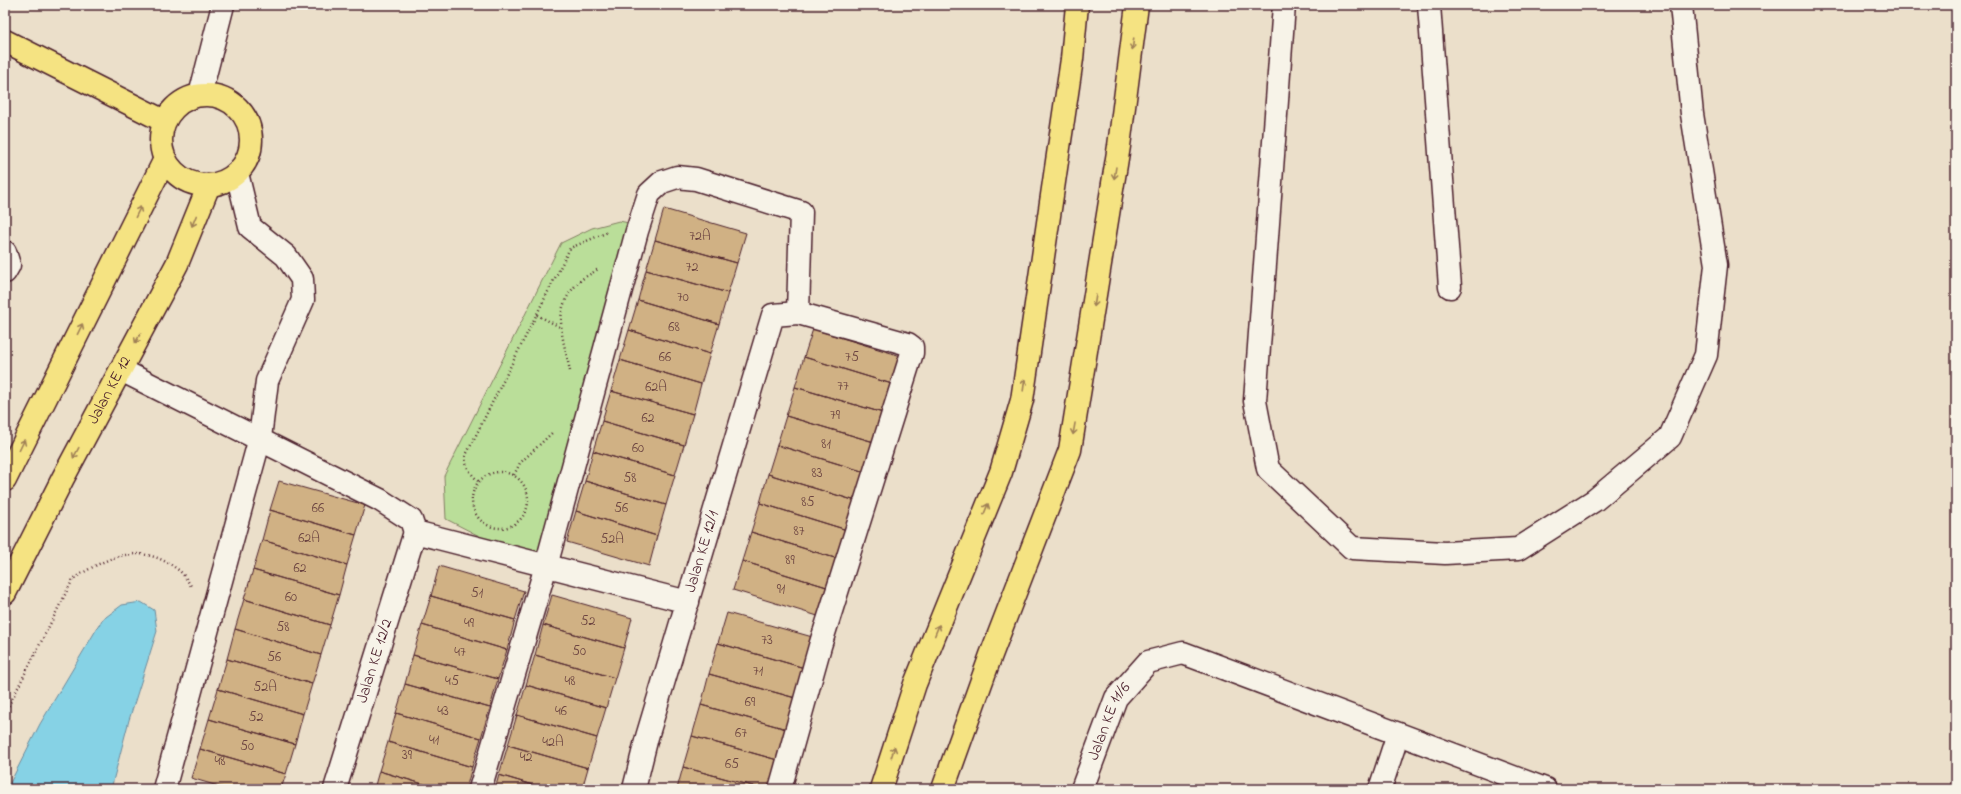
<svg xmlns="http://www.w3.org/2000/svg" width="1961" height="794" viewBox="0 0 1961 794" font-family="'Indie Flower',sans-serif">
<rect width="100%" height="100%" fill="#ebdfca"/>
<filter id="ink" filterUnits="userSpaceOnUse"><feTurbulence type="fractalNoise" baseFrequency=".025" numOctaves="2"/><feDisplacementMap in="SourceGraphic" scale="8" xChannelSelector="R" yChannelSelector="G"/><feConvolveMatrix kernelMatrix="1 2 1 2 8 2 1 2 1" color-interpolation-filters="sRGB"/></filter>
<g filter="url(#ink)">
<!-- green -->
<path fill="#bade99" stroke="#827e62" d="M 619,221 L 634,224 L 542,552 L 524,553 L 491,542 L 446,519 L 444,476 L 561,243 L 592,228 Z"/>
<!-- water -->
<path fill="#86d2e5" stroke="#6e8a9b" d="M 141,602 L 154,610 L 157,631 L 129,720 L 111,789 L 7,789 L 40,724 L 102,620 L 122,605 Z"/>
<!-- building -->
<path fill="#d0b184" stroke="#4a1f2b" d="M 664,209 L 746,233 L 737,263 L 655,240 Z
M 655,240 L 737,263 L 728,293 L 646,270 Z
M 646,270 L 728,293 L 719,324 L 638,300 Z
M 638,300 L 719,324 L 710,354 L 629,330 Z
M 813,329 L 901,356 L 892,384 L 804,357 Z
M 629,330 L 710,354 L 701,384 L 620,360 Z
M 804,357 L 892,384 L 883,413 L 795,387 Z
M 620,360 L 701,384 L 693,414 L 611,391 Z
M 795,387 L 883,413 L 874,442 L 786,416 Z
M 611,391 L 693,414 L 684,445 L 602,421 Z
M 786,416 L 874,442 L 865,472 L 777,445 Z
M 602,421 L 684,445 L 675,475 L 593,451 Z
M 777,445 L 865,472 L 856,501 L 768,474 Z
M 593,451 L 675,475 L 666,505 L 585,481 Z
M 768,474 L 856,501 L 847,530 L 760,503 Z
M 279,481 L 365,505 L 356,535 L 270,510 Z
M 585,481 L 666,505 L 657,536 L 576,511 Z
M 760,503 L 847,530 L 838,559 L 751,532 Z
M 270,510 L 356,535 L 347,565 L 262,540 Z
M 576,511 L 657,536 L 649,566 L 567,542 Z
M 751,532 L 838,559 L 830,588 L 742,561 Z
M 262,540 L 347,565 L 339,595 L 253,570 Z
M 742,561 L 830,588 L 821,617 L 733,590 Z
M 439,566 L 524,591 L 515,620 L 431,596 Z
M 253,570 L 339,595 L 330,625 L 244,599 Z
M 552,595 L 632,618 L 624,648 L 543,625 Z
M 431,596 L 515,620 L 507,650 L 422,625 Z
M 244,599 L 330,625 L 321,655 L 235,629 Z
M 727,613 L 816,638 L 808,669 L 718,643 Z
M 422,625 L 507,650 L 498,679 L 413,655 Z
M 543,625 L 624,648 L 615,678 L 535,655 Z
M 235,629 L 321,655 L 312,684 L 227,659 Z
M 718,643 L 808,669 L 799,699 L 709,674 Z
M 413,655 L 498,679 L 490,708 L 405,684 Z
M 535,655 L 615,678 L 606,708 L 526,685 Z
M 227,659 L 312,684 L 303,714 L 218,689 Z
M 709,674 L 799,699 L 790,730 L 701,705 Z
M 405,684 L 490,708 L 481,738 L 396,713 Z
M 526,685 L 606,708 L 597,738 L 517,715 Z
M 218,689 L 303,714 L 295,744 L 209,719 Z
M 701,705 L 790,730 L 781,761 L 692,736 Z
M 396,713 L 481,738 L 472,767 L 388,742 Z
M 517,715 L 597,738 L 588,768 L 508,745 Z
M 209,719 L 295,744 L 286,774 L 200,749 Z
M 692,736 L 781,761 L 774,789 L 764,789 L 683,767 Z
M 388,742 L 472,767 L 466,789 L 440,789 L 379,771 Z
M 508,745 L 588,768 L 582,789 L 546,789 L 499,775 Z
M 200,749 L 286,774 L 281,789 L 228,789 L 191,778 Z
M 683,767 L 764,789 L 677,789 Z
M 379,771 L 440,789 L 374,789 Z
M 499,775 L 546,789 L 495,789 Z"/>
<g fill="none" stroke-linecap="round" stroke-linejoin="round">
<!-- minor casing -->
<g stroke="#4a1f2b" stroke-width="25">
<g id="minor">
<path d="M 1284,5 L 1255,401 L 1268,469 L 1352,548 L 1445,553 L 1518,549 L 1595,500 L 1670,437 L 1706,355 L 1716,265 L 1692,114 L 1681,5"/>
<path d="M 1429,5 L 1450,287"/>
<path d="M 200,95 L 223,5"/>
<path d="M 5,252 L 9,265 L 5,272"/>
<path d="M 121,370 L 380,500 L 411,520 L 415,532"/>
<path d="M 415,532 L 688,602"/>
<path d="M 164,789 L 260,438 L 267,381 L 303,300 L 302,279 L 286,256 L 250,227 L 237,173"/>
<path id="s1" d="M 335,789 L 415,532"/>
<path d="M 480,789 L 546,566 L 637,231 L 649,194 L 662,182 L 677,177 L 696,179 L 801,212 L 798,313"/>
<path id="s2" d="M 634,789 L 647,737 L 773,315 L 798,313 L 908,344 L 912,347 L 912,353 L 820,646 L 780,789"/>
<path id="s3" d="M 1082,789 L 1116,698 L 1148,662 L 1183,653 L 1545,789"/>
<path d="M 1380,789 L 1398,734"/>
</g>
</g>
<!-- major casing -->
<g stroke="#4a1f2b" stroke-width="25">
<g id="major">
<path d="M 5,41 L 164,121"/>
<circle cx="206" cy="140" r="45"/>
<path d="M 5,480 L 165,159"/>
<path id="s4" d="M 5,593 L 63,478 L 177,264 L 209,185"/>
<path d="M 881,789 L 915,684 L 1001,472 L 1022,400 L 1072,59 L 1077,5"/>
<path d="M 943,789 L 991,655 L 1070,450 L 1119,146 L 1137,5"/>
</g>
</g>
<!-- path -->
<path stroke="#4a1f2b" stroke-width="2.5" stroke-dasharray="1 3" stroke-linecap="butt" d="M 537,315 L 560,327
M 570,371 C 563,336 550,309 580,281 C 585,276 592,274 598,269
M472 500a28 28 0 1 1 56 0a28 28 0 1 1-56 0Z
M 514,475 L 520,463 L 553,432
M 478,481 C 471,474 462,463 467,453 L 570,248 L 608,232
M 5,713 L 73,579 C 107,557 140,541 177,569 C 183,573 187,580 191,586"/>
<!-- minor -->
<use href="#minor" stroke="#f7f3e8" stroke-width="22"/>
<!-- major -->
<use href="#major" stroke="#f5e382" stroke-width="22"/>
</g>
<!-- one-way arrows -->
<defs><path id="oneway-shaft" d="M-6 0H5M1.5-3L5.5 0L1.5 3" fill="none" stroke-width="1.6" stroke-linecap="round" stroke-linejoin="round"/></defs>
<g stroke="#a08156">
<use href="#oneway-shaft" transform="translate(1133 44) rotate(97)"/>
<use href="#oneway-shaft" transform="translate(1115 173) rotate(99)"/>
<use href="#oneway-shaft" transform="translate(138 212) rotate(-64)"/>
<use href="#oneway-shaft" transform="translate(194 221) rotate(112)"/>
<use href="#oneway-shaft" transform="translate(1095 301) rotate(99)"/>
<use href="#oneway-shaft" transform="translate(80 329) rotate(-64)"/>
<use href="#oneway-shaft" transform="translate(138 338) rotate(118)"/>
<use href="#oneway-shaft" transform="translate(1024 385) rotate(-82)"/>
<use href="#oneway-shaft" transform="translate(1074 429) rotate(100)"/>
<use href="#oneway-shaft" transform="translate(22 445) rotate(-64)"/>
<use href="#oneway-shaft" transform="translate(76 453) rotate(118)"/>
<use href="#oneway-shaft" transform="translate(986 509) rotate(-68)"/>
<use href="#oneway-shaft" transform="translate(937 630) rotate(-68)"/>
<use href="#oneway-shaft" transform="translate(893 752) rotate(-72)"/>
</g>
</g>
<g text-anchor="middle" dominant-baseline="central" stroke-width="3.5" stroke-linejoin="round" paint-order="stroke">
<!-- number labels -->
<g font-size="14" fill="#6c4441">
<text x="700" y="236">72A</text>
<text x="692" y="267">72</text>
<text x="683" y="297">70</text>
<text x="674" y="327">68</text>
<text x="665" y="357">66</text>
<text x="852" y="357">75</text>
<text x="843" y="386">77</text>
<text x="656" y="387">62A</text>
<text x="835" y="415">79</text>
<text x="648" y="418">62</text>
<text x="826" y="444">81</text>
<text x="638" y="448">60</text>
<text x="817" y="473">83</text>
<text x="630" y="478">58</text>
<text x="808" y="502">85</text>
<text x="318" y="508">66</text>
<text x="621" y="508">56</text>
<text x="799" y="531">87</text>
<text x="309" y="538">62A</text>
<text x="612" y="539">52A</text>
<text x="790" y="560">89</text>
<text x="300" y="568">62</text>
<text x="781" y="589">91</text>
<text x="477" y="593">51</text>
<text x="291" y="597">60</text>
<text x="588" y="621">52</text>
<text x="469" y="623">49</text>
<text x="283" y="627">58</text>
<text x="767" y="640">73</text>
<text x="579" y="651">50</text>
<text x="460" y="652">47</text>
<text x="274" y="657">56</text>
<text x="758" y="671">71</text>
<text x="452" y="681">45</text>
<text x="570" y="681">48</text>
<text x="265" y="687">52A</text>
<text x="750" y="702">69</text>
<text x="443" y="711">43</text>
<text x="561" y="711">46</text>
<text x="256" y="717">52</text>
<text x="741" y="733">67</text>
<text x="434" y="740">41</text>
<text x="553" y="742">42A</text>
<text x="247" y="746">50</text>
<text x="407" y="755">39</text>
<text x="526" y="757">42</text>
<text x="220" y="761">48</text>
<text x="732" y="764">65</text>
</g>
<!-- street labels -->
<g font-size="16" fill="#4a1f2b" stroke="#f7f3e8">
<text stroke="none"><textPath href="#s4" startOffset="228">Jalan KE 12</textPath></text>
<text stroke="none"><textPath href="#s2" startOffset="247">Jalan KE 12/1</textPath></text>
<text stroke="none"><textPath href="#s1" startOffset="134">Jalan KE 12/2</textPath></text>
<text stroke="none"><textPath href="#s3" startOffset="73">Jalan KE 11/6</textPath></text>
</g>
</g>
<!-- margin -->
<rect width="1961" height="794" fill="none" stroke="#f7f3e8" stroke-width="20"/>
<rect x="10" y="10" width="1941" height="774" fill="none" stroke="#4a1f2b" stroke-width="1.5" filter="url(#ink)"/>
</svg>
